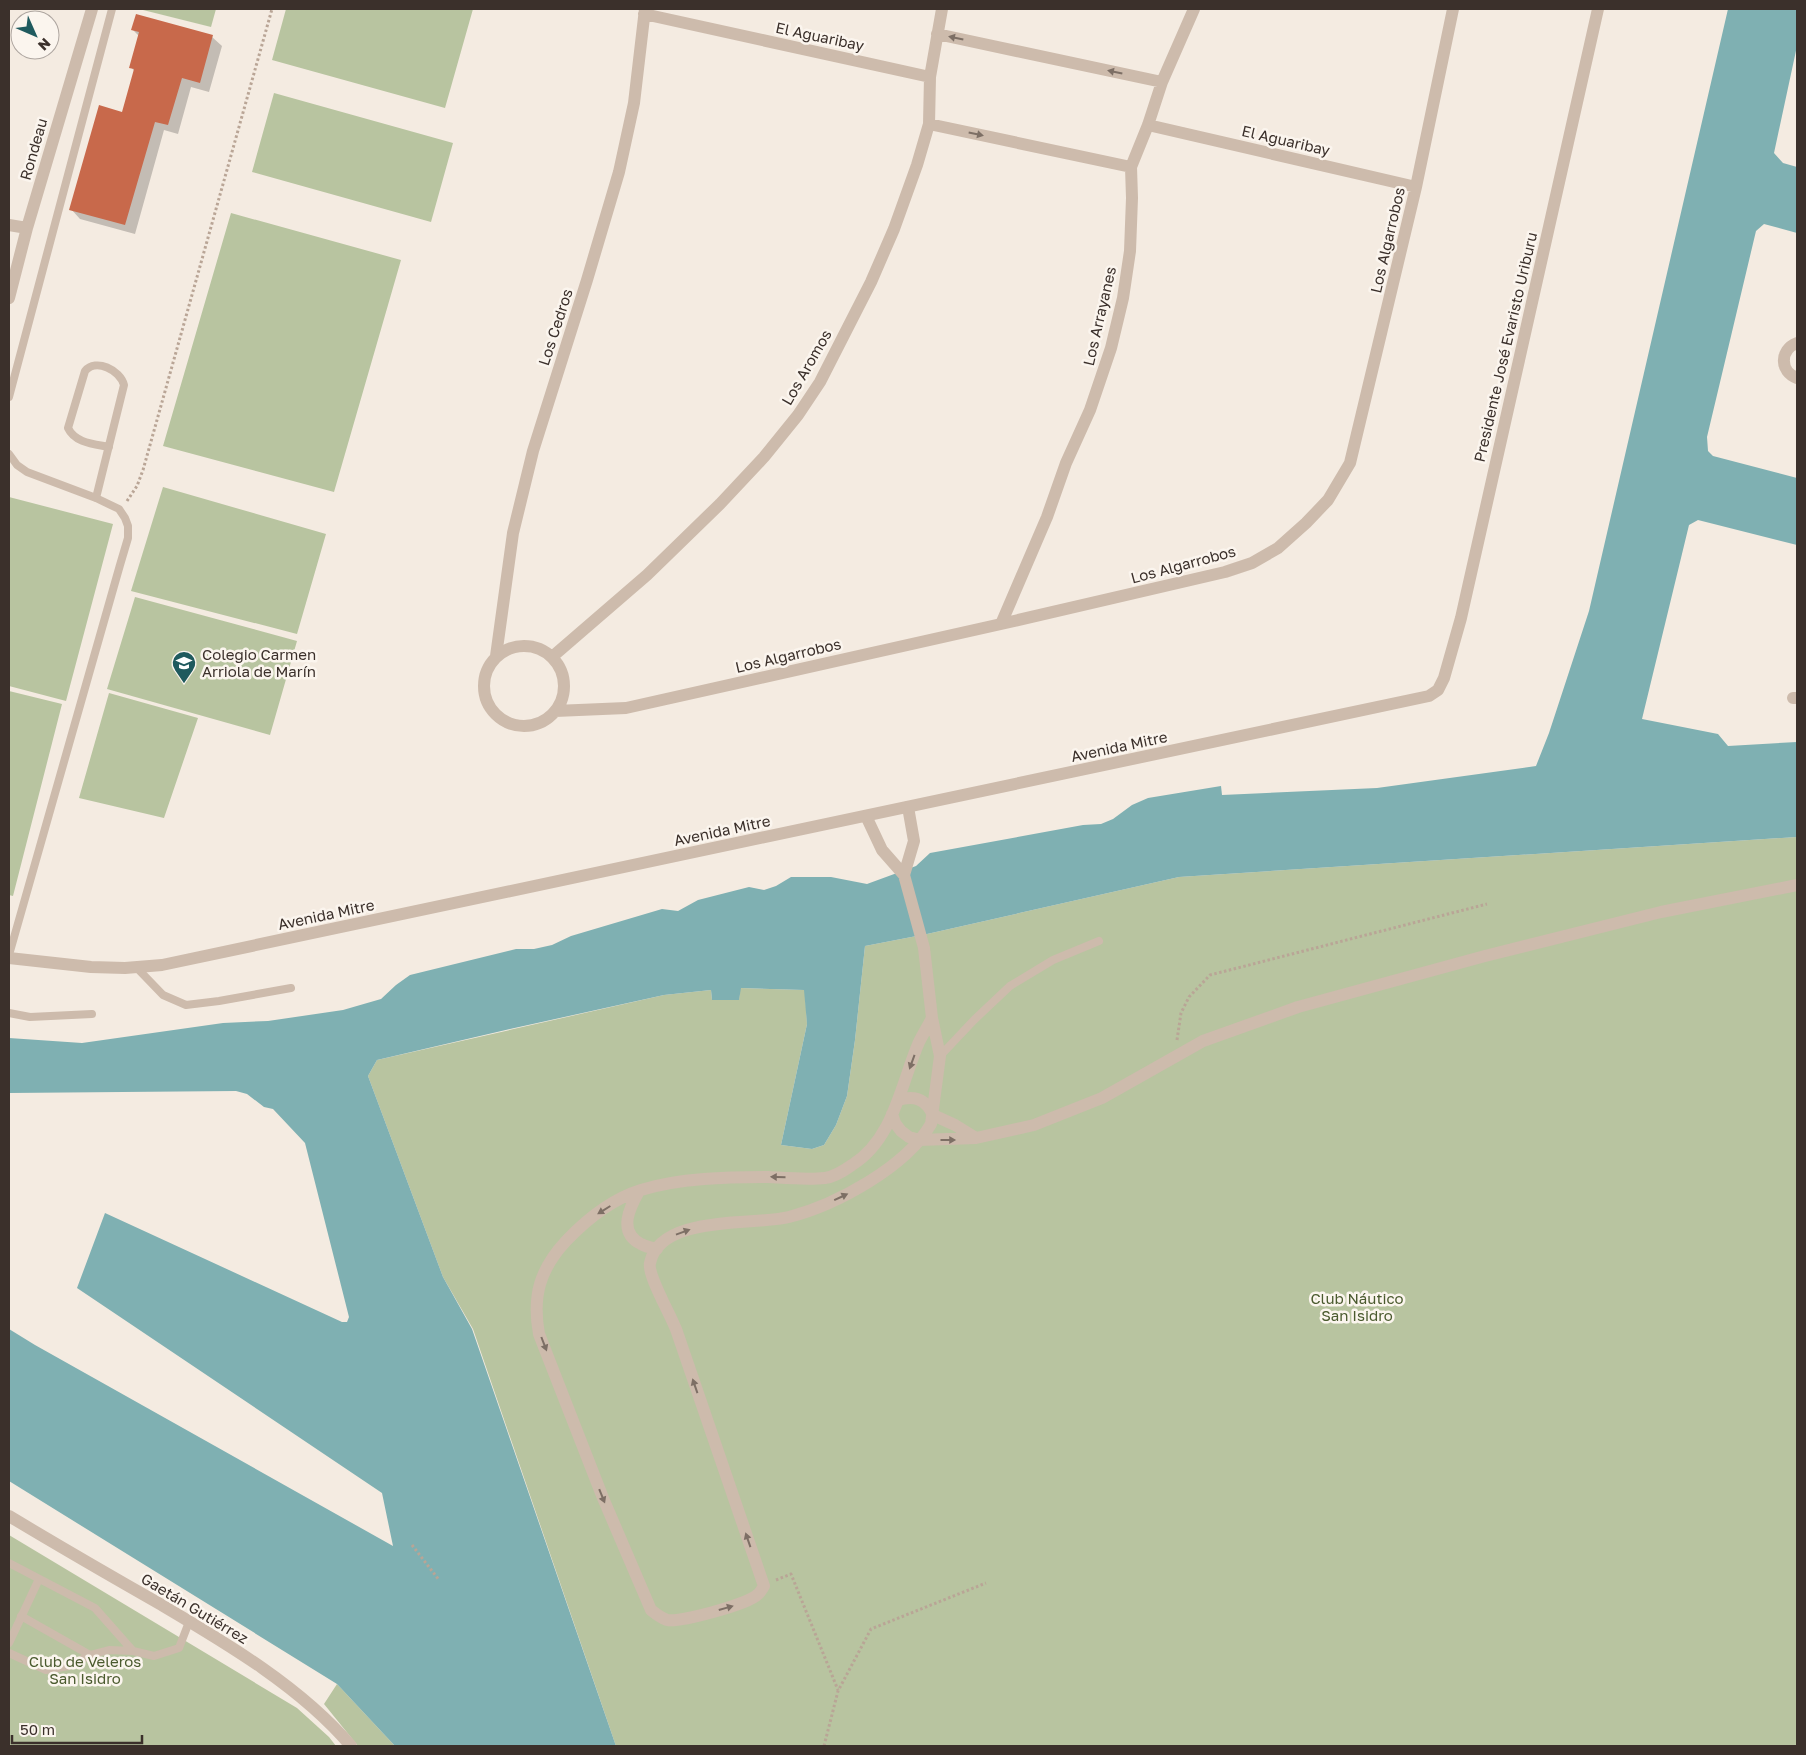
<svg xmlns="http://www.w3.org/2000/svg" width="1806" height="1755" viewBox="0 0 1806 1755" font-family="'Golos Text',sans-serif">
<rect width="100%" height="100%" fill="#f4ebe1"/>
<!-- green -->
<path fill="#b8c4a0" d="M 139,9 L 216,9 L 211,27 Z
M 286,9 L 473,9 L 445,108 L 272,60 Z
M 274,93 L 453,143 L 431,222 L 252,172 Z
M 231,213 L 401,260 L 334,492 L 163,446 Z
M 163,487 L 326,534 L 297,634 L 131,591 Z
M 9,497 L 113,524 L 66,701 L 9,686 Z
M 135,597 L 297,641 L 270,735 L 107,689 Z
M 9,691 L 62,704 L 13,896 L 9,895 Z
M 109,693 L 198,718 L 164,818 L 79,798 Z
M 1797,837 L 1797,1746 L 616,1746 L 473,1329 L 443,1277 L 368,1076 L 377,1060 L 664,995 L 711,990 L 712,1000 L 739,1000 L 740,988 L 805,990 L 807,1024 L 781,1145 L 812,1149 L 824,1145 L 836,1125 L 847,1096 L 855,1040 L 865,946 L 927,934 L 1179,877 Z
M 9,1535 L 297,1708 L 329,1737 L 336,1746 L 9,1746 Z
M 337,1684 L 395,1746 L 358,1746 L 324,1704 Z"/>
<!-- water -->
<path fill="#7fb0b2" d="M 1728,9 L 1797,9 L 1797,46 L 1774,153 L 1783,163 L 1797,167 L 1797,233 L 1764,224 L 1756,231 L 1707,437 L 1708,451 L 1713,456 L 1797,478 L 1797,545 L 1698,520 L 1689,525 L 1642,719 L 1718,734 L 1728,746 L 1797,742 L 1797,837 L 1179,877 L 927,934 L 865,946 L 855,1040 L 847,1096 L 836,1125 L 824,1145 L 812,1149 L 781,1145 L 807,1024 L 804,990 L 741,988 L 739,1000 L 712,1000 L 711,990 L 664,995 L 510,1029 L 377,1060 L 368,1076 L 443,1277 L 472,1329 L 616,1746 L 395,1746 L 337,1684 L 9,1481 L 9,1329 L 35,1345 L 393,1546 L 382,1493 L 77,1288 L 105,1213 L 342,1322 L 347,1322 L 349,1317 L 305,1143 L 273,1109 L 264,1107 L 247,1094 L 236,1091 L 9,1093 L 9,1038 L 82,1043 L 223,1023 L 268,1021 L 343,1010 L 381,999 L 396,985 L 410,975 L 516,949 L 534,949 L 552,945 L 571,936 L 662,909 L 678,911 L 698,900 L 749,887 L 764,890 L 776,886 L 791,877 L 831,877 L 867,884 L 916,866 L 930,853 L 1083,825 L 1101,824 L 1113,819 L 1132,805 L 1148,798 L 1221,786 L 1222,795 L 1377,788 L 1536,766 L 1549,733 L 1589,611 Z"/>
<!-- shadow -->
<path fill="#0003" d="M 133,30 L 212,37 L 222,46 L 209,92 L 191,87 L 178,134 L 164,130 L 135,234 L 80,219 L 71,209 L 123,113 L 135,72 L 131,67 L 139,36 Z"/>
<!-- building -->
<path fill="#c8694b" d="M 136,14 L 213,35 L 200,83 L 182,78 L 168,125 L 155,122 L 125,225 L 69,210 L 99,105 L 122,112 L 134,69 L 129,68 L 139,32 L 131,30 Z"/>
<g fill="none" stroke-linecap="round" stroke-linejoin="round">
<!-- path -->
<path stroke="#b9a596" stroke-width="3" stroke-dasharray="2.5 2.5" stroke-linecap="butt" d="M 127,501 L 137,486 L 143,470 L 272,9
M 1177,1040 L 1181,1013 L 1189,997 L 1210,975 L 1487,904
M 412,1545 L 439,1580
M 776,1580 L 791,1574 L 838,1690
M 824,1746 L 838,1691 L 871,1629 L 986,1583"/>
<!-- service -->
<path stroke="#cdbbac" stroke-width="8" d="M 9,397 L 112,9
M 9,454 L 17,465 L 27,472 L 96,498 L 119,509 L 125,518 L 128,526 L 128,538 L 120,565 L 9,955
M 96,498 L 124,385 C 120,370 96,358 85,371 L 68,428 C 75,443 94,444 109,447
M 136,967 L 163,995 L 186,1005 L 219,1001 L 291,988
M 9,1013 L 30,1017 L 92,1014
M 940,1056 L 974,1020 L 1010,986 L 1053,960 L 1099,941
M 9,1563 L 95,1608 L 133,1651 L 154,1656 L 179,1648 L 189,1622
M 21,1616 L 90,1655
M 9,1643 L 39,1579
M 9,1653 L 46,1670 L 69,1666 L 90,1655 L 109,1650 L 133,1651"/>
<!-- minor -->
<path stroke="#cdbbac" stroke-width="12" d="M 644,14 L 930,77
M 937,34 L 1162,82
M 929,124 L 1131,167
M 1148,125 L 1416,187
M 9,225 L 27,228
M 9,298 L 27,228 L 92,9
M 1797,343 C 1779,350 1780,372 1797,378
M 1001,624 L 1047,517 L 1066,463 L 1090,410 L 1111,348 L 1123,298 L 1130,251 L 1132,198 L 1131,167 L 1148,125 L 1162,82 L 1194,9
M484 686a40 40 0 1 1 80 0a40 40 0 1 1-80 0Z
M 496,656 L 513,533 L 533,451 L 587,280 L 619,172 L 634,103 L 645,9
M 552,657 L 647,575 L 720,504 L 764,457 L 798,415 L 820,382 L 871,282 L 894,229 L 917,165 L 929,124 L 930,77 L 942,9
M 1793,698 L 1797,698
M 555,711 L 626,708 L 1001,624 L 1225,572 L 1252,563 L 1278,548 L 1306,523 L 1328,500 L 1350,463 L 1416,187 L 1453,9
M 908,807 L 914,841 L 904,875 L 924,948 L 932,1018 L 940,1056 L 931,1124 C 906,1167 836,1205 789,1217 C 754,1226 660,1214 650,1263 C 647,1275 672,1317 677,1332 C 706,1417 735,1501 764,1586 C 762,1589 760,1593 757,1595 C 748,1604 679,1623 667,1620 C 661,1618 656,1614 651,1610 L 603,1498 L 539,1334 C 532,1296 540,1269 566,1241 C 586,1220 612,1199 641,1190 C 679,1178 728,1177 768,1177 C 786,1178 807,1180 825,1178 C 833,1177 845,1170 852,1165 C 894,1139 901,1083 919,1042 C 923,1034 928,1026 932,1018
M 866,816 L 882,850 L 904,875
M 898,1100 C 914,1095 926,1099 933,1115 L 955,1125 L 976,1138
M 892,1114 L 895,1123 L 901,1131 L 909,1137 L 919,1140 L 976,1138 L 1034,1125 L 1102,1098 L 1203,1041 L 1298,1007 L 1485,956 L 1661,912 L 1797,885
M 639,1191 C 630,1207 617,1232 641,1244 C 646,1247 652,1248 657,1249
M 9,1516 C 59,1546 109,1575 160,1604 C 226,1643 301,1687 351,1746"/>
<!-- tertiary -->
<path stroke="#cdbbac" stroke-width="12" d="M 9,958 L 91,967 L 125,968 L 162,965 L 1429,696 L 1438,690 L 1444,678 L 1461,618 L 1598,9"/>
</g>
<!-- one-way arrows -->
<defs><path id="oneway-solid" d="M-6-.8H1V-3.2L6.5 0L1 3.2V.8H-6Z" transform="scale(1.25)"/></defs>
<g fill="#7d6f65">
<use href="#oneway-solid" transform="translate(956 38) rotate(-168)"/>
<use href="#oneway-solid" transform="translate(1115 72) rotate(-168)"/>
<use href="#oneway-solid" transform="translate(976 134) rotate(12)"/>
<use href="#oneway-solid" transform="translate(912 1062) rotate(110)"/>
<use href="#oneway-solid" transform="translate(948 1140)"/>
<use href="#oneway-solid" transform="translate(778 1177) rotate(-179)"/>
<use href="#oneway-solid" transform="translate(841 1197) rotate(-25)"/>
<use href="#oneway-solid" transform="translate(604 1210) rotate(148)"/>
<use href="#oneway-solid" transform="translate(683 1232) rotate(-20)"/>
<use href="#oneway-solid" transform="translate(544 1344) rotate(69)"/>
<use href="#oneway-solid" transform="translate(695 1386) rotate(-109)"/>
<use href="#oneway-solid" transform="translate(602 1496) rotate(68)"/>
<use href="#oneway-solid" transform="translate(748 1540) rotate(-109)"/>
<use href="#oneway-solid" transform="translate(726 1608) rotate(-16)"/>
</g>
<!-- icons -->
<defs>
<g id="school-pin" transform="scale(1.25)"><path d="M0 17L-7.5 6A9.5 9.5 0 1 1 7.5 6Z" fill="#1f5a5e" stroke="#fbf5ee"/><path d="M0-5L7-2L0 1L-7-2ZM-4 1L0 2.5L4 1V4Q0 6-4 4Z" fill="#fff"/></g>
</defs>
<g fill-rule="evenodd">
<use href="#school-pin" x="184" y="663"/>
</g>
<g text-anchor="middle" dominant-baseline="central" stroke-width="5" stroke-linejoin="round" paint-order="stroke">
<!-- street labels -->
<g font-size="15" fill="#3b302b" stroke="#fbf5ee">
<text transform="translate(820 36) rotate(12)">El Aguaribay</text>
<text transform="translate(1286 140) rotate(13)">El Aguaribay</text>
<text transform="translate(33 149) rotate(-74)">Rondeau</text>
<text transform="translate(1387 240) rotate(-77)">Los Algarrobos</text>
<text transform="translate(1099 316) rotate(-77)">Los Arrayanes</text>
<text transform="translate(555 327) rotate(-72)">Los Cedros</text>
<text transform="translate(1505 347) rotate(-77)">Presidente José Evaristo Uriburu</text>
<text transform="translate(806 367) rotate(-60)">Los Aromos</text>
<text transform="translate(1183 564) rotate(-15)">Los Algarrobos</text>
<text transform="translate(788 655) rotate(-13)">Los Algarrobos</text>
<text transform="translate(1119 746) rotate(-12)">Avenida Mitre</text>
<text transform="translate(722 830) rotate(-12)">Avenida Mitre</text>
<text transform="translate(326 914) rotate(-12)">Avenida Mitre</text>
<text transform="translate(195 1608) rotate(31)">Gaetán Gutiérrez</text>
</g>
<!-- poi labels -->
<g font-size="15" fill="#3b302b" stroke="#fbf5ee" text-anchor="start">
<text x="202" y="654">Colegio Carmen<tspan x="202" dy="17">Arriola de Marín</tspan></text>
</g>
<!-- park labels -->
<g font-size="15" fill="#4a5a2e" stroke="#fbf5ee">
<text x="1357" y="1298">Club Náutico<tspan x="1357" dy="17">San Isidro</tspan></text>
<text x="85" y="1661">Club de Veleros<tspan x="85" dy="17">San Isidro</tspan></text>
</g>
</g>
<!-- border -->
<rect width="1806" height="1755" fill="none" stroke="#3b302b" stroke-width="20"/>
<!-- north arrow -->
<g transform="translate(35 35) rotate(135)"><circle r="24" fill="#fbf5ee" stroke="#aea6a0"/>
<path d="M0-4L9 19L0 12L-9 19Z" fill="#1f5a5e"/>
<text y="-8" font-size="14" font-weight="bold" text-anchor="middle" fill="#3b302b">N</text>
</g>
<!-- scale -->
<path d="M12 1735v8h130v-8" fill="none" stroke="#3b302b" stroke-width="2.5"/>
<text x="20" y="1735" font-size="15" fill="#3b302b" stroke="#fbf5ee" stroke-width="4" paint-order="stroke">50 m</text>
</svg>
